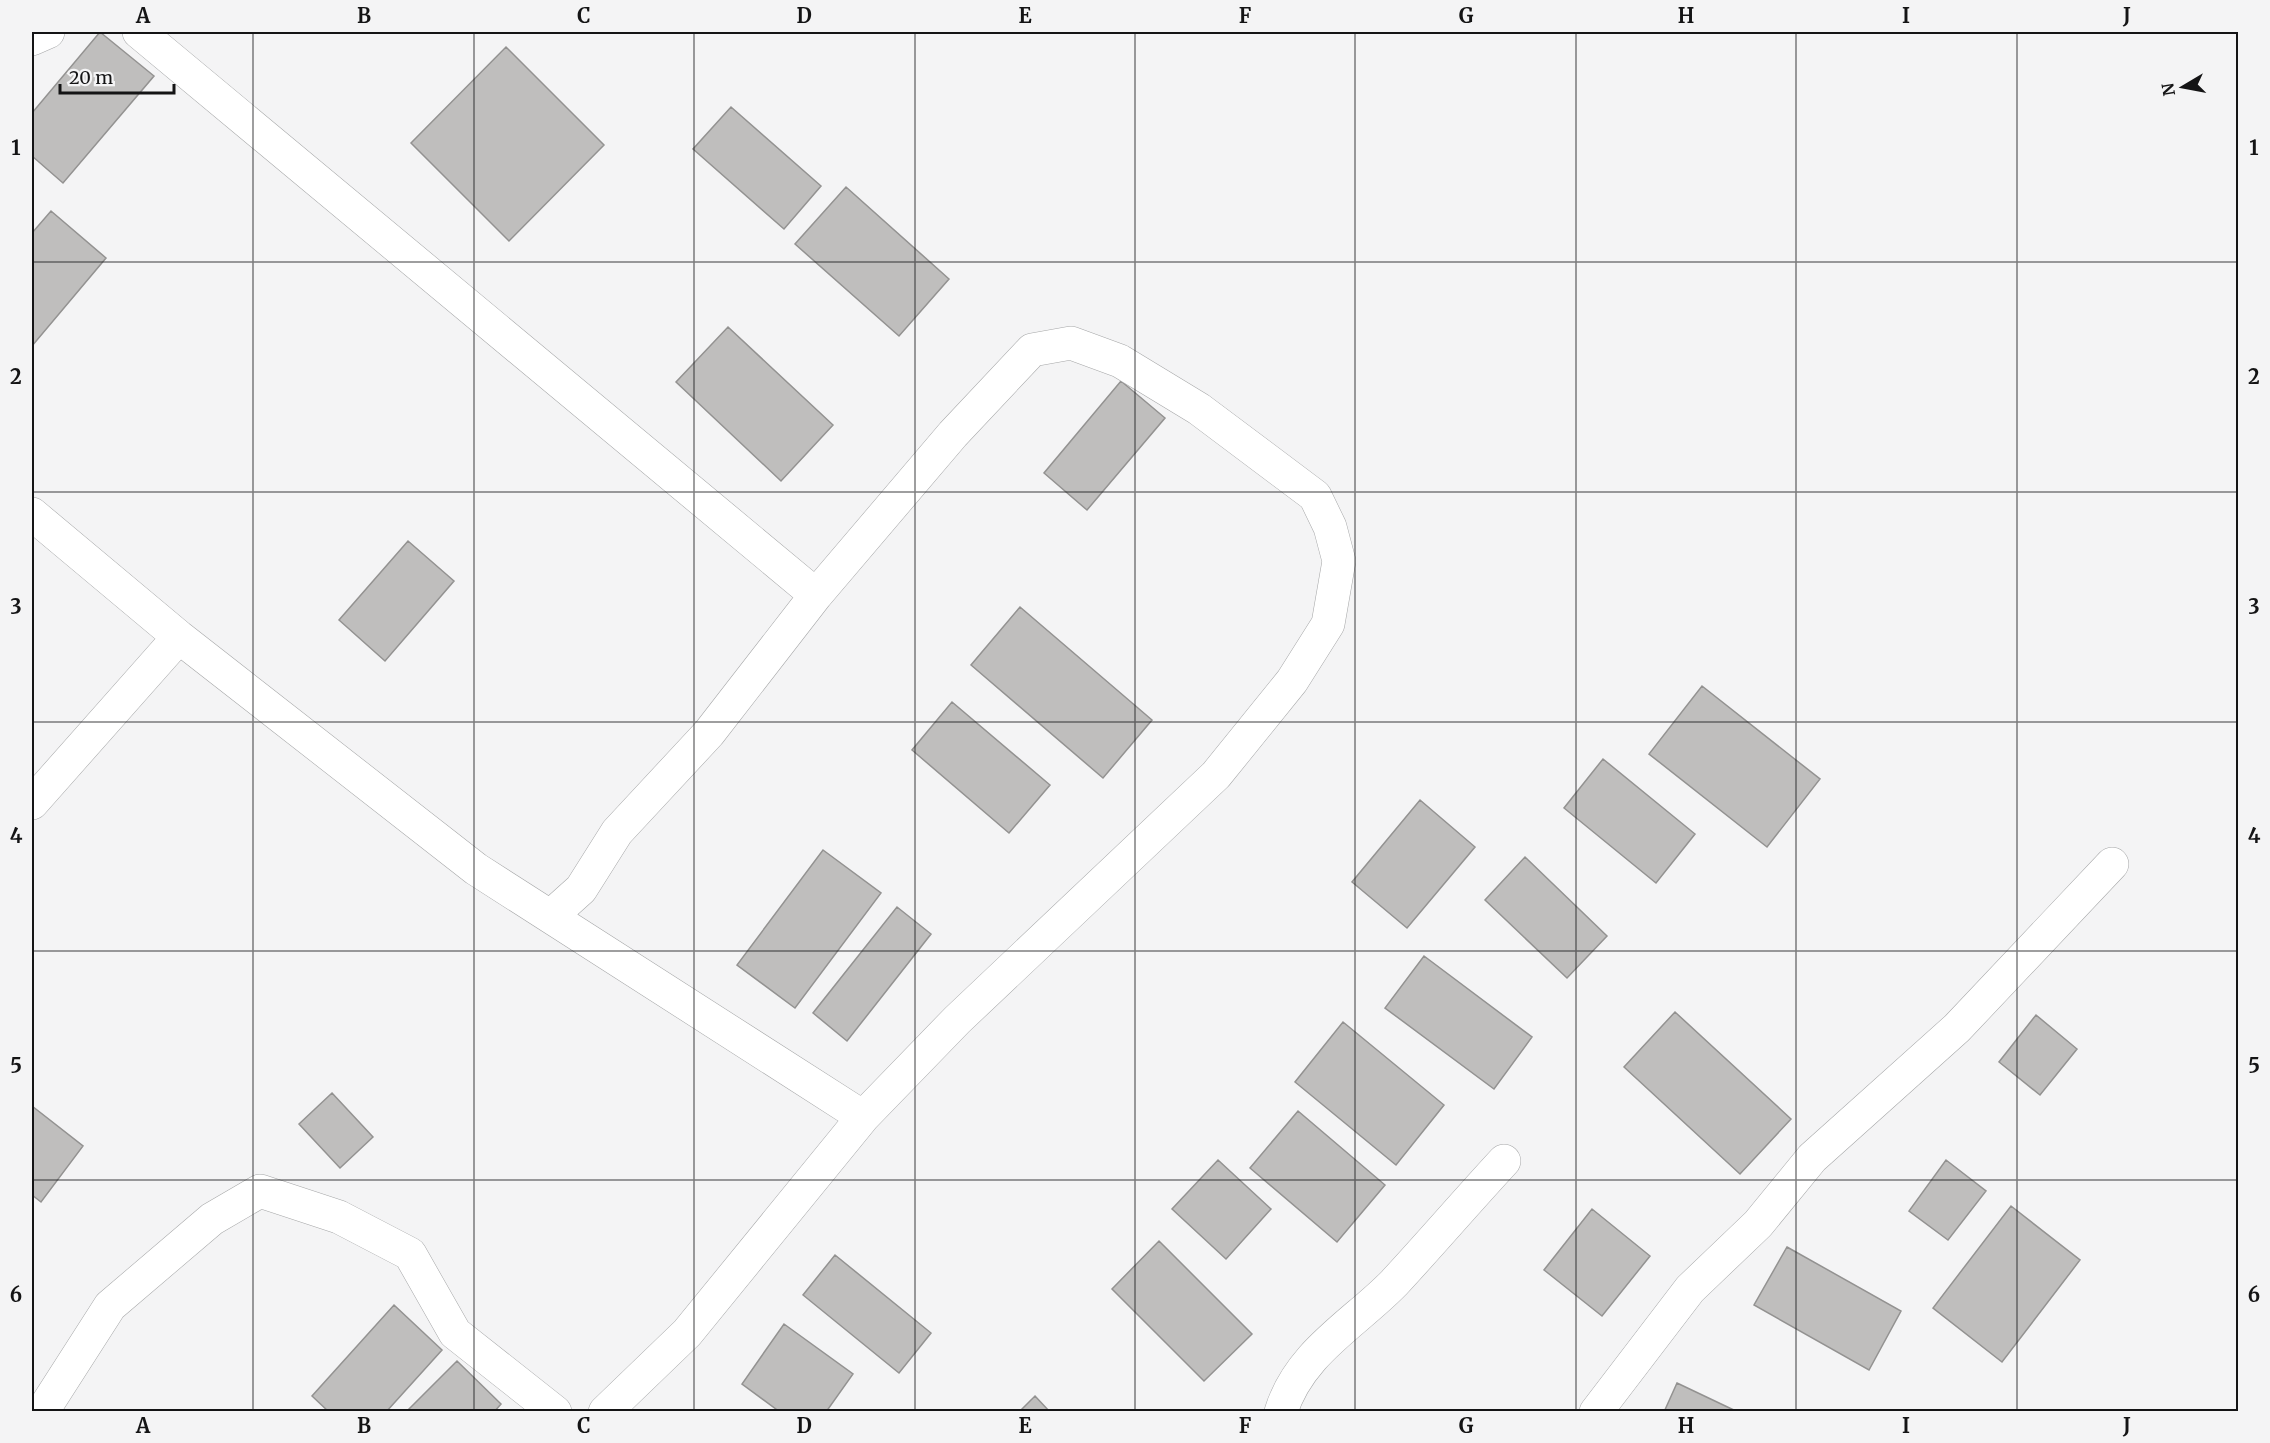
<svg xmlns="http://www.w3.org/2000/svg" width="2270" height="1443" viewBox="0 0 2270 1443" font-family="Merriweather,serif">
<rect width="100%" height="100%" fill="#f4f4f5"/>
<!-- building -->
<path fill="#bfbebd" stroke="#939291" stroke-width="1.5" d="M 100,32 L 154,76 L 63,183 L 32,156 L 32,113 Z
M 506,47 L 604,145 L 509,241 L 411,143 Z
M 731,107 L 821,186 L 784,229 L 693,149 Z
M 846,187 L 949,279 L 899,336 L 795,244 Z
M 51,211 L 106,258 L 32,346 L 32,233 Z
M 728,327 L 833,425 L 781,481 L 676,382 Z
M 1121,381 L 1165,418 L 1087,510 L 1044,473 Z
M 408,541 L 454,581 L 385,661 L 339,620 Z
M 1020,607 L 1152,720 L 1103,778 L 971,665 Z
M 1702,686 L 1820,779 L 1767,847 L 1649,754 Z
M 952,702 L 1050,785 L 1009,833 L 912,750 Z
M 1603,759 L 1695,834 L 1656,883 L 1564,808 Z
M 1420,800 L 1475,847 L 1407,928 L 1352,882 Z
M 823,850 L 881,893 L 795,1008 L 737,965 Z
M 1525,857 L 1607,936 L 1567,978 L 1485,900 Z
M 897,907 L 931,934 L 847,1041 L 813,1013 Z
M 1424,956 L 1532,1037 L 1494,1089 L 1385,1008 Z
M 1675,1012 L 1791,1119 L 1740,1174 L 1624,1067 Z
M 2036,1015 L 2077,1049 L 2040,1095 L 1999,1062 Z
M 1343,1022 L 1444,1105 L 1396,1165 L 1295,1082 Z
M 332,1093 L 373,1137 L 340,1168 L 299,1124 Z
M 32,1106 L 83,1146 L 41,1202 L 32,1195 Z
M 1298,1111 L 1385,1185 L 1337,1242 L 1250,1168 Z
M 1218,1160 L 1271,1209 L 1226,1259 L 1172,1209 Z
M 1946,1160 L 1986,1191 L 1948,1240 L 1909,1211 Z
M 2011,1206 L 2080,1260 L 2002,1362 L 1933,1308 Z
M 1592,1209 L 1650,1256 L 1602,1316 L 1544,1270 Z
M 1159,1241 L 1252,1334 L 1204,1381 L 1112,1289 Z
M 1787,1247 L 1901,1311 L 1869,1370 L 1754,1305 Z
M 835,1255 L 931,1333 L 899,1373 L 803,1295 Z
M 394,1305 L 442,1350 L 386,1412 L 329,1412 L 312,1396 Z
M 784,1324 L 853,1374 L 826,1412 L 780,1412 L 742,1384 Z
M 457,1361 L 501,1404 L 494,1412 L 406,1412 Z
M 1677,1383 L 1738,1412 L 1664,1412 Z
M 1035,1396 L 1050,1412 L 1019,1412 Z"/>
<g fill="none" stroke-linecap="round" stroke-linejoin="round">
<!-- minor casing -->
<g stroke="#a6a7a8" stroke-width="34">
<path id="minor" d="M 139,32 L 816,595
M 32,39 L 48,32
M 32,514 L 179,637 L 476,869 L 863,1117
M 32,803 L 179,637
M 551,916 L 581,889 L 617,832 L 709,733 L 816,595 L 953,434 L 1032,350 L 1071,343 L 1120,361 L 1199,409 L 1315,496 L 1330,527 L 1339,561 L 1328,624 L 1292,681 L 1216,775 L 957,1020 L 863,1117 L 687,1333 L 605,1412
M 42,1412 L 110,1306 L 212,1219 L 260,1191 L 339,1217 L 410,1254 L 455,1333 L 555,1412
M 1281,1412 C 1299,1353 1354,1324 1394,1283 C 1431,1243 1467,1201 1504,1161
M 1596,1412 L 1690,1289 L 1758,1224 L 1812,1158 L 1957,1028 L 2112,864"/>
</g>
<!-- minor -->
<use href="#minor" stroke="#fff" stroke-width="33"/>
</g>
<!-- grid -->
<path fill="none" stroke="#141415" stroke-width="1.5" stroke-opacity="0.55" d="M 253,32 L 253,1412M 474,32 L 474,1412M 694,32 L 694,1412M 915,32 L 915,1412M 1135,32 L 1135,1412M 1355,32 L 1355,1412M 1576,32 L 1576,1412M 1796,32 L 1796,1412M 2017,32 L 2017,1412M 32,262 L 2238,262M 32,492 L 2238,492M 32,722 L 2238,722M 32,951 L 2238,951M 32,1180 L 2238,1180"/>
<!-- border -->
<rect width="2270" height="1443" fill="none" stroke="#f4f4f5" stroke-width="66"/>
<!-- north arrow -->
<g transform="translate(2183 87) rotate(260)" stroke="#f4f4f5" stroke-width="4.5" paint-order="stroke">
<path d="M0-4.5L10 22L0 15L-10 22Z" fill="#141415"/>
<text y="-9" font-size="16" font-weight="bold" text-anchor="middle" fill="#141415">N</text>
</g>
<!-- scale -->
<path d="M60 84v9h114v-9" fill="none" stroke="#141415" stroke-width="3"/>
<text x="69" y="84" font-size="18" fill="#141415" stroke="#f4f4f5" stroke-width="4.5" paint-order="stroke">20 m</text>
<rect x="33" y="33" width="2204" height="1377" fill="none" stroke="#141415" stroke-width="2"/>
<g font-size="20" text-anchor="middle" font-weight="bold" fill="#141415">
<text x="143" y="23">A</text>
<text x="364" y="23">B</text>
<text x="584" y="23">C</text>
<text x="804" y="23">D</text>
<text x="1025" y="23">E</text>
<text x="1245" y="23">F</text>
<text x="1466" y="23">G</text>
<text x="1686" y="23">H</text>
<text x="1906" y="23">I</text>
<text x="2127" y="23">J</text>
<text x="16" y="155">1</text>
<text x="2254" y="155">1</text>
<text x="16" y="384">2</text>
<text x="2254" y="384">2</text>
<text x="16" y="614">3</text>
<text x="2254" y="614">3</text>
<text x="16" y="843">4</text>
<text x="2254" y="843">4</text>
<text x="16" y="1073">5</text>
<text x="2254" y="1073">5</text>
<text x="16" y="1302">6</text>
<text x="2254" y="1302">6</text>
<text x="143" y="1433">A</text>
<text x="364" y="1433">B</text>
<text x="584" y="1433">C</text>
<text x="804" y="1433">D</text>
<text x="1025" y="1433">E</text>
<text x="1245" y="1433">F</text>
<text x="1466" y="1433">G</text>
<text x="1686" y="1433">H</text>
<text x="1906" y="1433">I</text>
<text x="2127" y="1433">J</text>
</g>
</svg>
